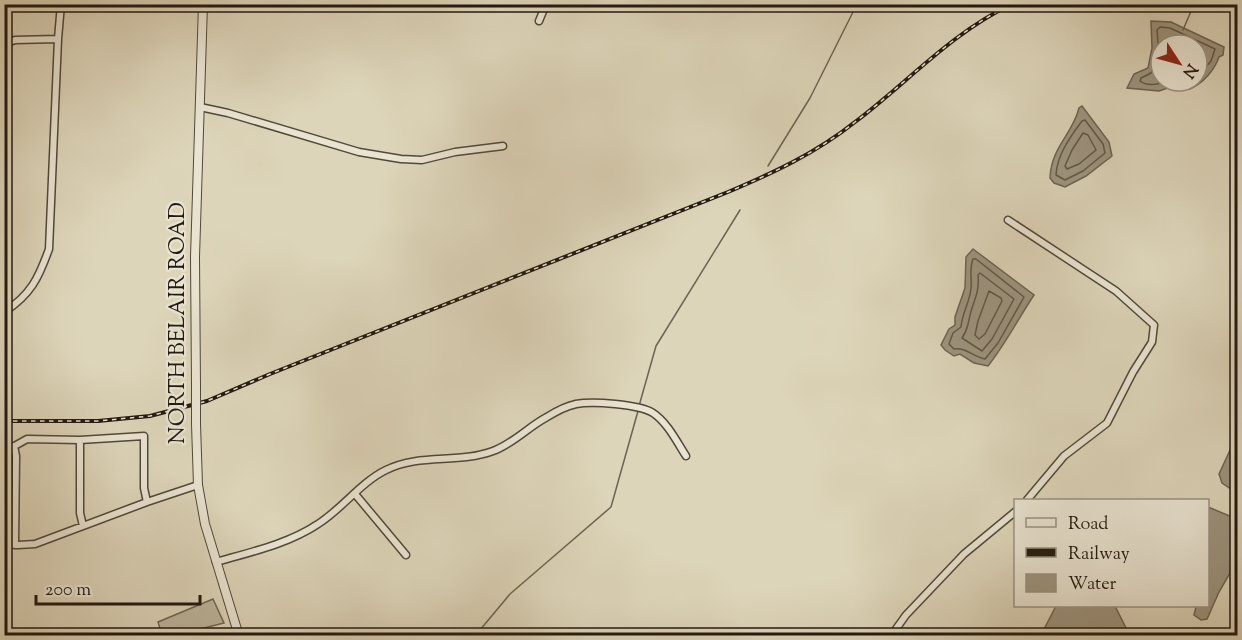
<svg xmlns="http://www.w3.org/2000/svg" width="1242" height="640" viewBox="0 0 1242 640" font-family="'Sorts Mill Goudy',serif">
<rect width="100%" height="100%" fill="#ddd5ba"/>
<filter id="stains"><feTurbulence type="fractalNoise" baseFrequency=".00333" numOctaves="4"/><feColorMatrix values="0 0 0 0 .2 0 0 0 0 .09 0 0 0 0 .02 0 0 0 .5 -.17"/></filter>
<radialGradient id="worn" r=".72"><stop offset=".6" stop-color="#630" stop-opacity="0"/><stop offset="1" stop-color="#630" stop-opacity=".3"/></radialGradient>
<!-- green -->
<path fill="#bdb59d" stroke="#706756" stroke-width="1.5" d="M 213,599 L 224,623 L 176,635 L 162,635 L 158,622 Z"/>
<!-- water -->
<path fill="#9d9580" stroke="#6c6353" stroke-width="1.5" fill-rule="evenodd" d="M 1151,21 L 1171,22 L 1224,47 L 1223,55 L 1219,57 C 1214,71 1203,83 1190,89 L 1177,85 L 1159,91 L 1127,88 L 1134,74 L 1148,68 L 1152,48 ZM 1161,45 L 1197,45 L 1197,81 L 1161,81 Z
M 1082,106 L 1109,142 L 1112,156 L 1086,176 L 1065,187 L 1054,183 L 1050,178 C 1051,147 1073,134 1079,108 Z
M 973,249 L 1034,295 C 1018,319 1006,343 988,366 L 974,363 L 960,354 L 954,356 L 945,350 L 941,345 L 949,329 L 955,325 L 955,317 L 965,288 L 966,257 Z
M 1237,440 L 1237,493 L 1222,483 L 1219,474 L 1232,446 Z
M 1208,507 L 1237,519 L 1237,561 L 1219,592 L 1207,619 L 1201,620 L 1194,615 L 1196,607 L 1194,606 L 1208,606 Z
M 1056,606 L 1115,606 L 1127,630 L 1127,635 L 1041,635 Z"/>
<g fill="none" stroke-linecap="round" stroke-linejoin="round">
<!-- shore -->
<path stroke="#605748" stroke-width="1.5" d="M 1169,81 C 1159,84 1148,87 1140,81 L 1141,78 C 1145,76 1151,74 1154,70 C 1160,59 1158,42 1157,30 L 1160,27 L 1170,28 L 1215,49 L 1211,61 L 1197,77
M 1085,120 L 1103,144 L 1105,153 L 1083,171 L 1065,180 L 1056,175 C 1057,155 1070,137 1082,121 Z
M 1083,133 L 1088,135 L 1096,150 L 1079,164 L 1067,169 L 1065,166 L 1072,150 Z
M 973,259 L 976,259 L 1024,297 L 998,343 L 985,359 C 973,357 966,347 954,349 L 949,344 L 953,333 L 961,327 C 962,313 970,302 971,288 C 972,278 969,269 973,259 Z
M 980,273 L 1014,299 L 992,339 L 982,351 L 962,338 C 967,331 967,328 969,320 C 972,302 980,295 978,275 Z
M 989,291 L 1001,298 L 1002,301 L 985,334 L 979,339 L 975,335 L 978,321 Z"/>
<!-- stream -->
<path stroke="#6c6353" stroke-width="1.5" d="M 1183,30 L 1194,4
M 768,166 L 810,98 L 857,4
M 639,406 L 656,346 L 740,210
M 475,636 L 510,594 L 611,507 L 638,411"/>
<!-- minor casing -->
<g stroke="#51483a" stroke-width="9">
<path id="minor" d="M 539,21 L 544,9 L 543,4
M 4,44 L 15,40 L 58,39
M 200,107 L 228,113 L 359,152 L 401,159 L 422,160 L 455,152 L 503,146
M 1008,220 L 1116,291 L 1154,325 L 1152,342 L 1133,372 L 1107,423 L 1064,456 L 1027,500
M 4,312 C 31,295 39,277 49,249 L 58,39 L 61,4
M 80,440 L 80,513 L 83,526
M 14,446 L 16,456 L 15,545
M 4,452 L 27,439 L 80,440 L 144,436 L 144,488 L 147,502
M 355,494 L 406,555
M 4,544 L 18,545 L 35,544 L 147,502 L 198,485
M 216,562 C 251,552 288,544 318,524 C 342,509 361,482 386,470 C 420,453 458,464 493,451 C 513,444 528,427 547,417 C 555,412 567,406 576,404 C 592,401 639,404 653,413 C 667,422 677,442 686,456
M 891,636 L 906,615 L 964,554 L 1016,511"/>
</g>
<!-- tertiary casing -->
<g stroke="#51483a" stroke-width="10">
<path id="tertiary" d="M 196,386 L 195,257 L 203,4
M 196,424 L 198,485 L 205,524 L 239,636"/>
</g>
<!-- minor -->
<use href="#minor" stroke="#e9e4d2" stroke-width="6"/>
<!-- tertiary -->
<use href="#tertiary" stroke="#e9e4d2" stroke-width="8"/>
<!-- rail casing -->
<g stroke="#221910" stroke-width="4">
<path id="rail" d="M 4,421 L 98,421 L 150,416 L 207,401 L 270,374 L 728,192 C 773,173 816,153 855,122 C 907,83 951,33 1012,4"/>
</g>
<!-- rail -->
<use href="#rail" stroke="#e9e4d2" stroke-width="1.5" stroke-dasharray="4.5" stroke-linecap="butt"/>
<!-- tertiary-bridge casing -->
<g stroke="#51483a" stroke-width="10" stroke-linecap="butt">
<path id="tertiary-bridge" d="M 196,386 L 196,424"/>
</g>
<!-- tertiary-bridge -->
<use href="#tertiary-bridge" stroke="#e9e4d2" stroke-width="8"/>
</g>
<g text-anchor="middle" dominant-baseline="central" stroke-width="4.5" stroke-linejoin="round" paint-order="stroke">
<!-- street labels -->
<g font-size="22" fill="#221910" stroke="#e9e4d2">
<text transform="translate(179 323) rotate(-90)">NORTH BELAIR ROAD</text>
</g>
</g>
<!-- margin -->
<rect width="1242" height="640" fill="none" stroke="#ddd5ba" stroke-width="24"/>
<rect x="6" y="6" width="1230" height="628" fill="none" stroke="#221910" stroke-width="3"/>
<rect x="12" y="12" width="1218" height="616" fill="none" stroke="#221910" stroke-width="1.5"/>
<!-- legend -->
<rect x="1014" y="499" width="195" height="108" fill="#e9e4d2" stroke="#999384" stroke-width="1.5"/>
<rect x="1026" y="518" width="30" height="9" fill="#e9e4d2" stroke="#999384" stroke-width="1.5"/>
<text x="1068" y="529" font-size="18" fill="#221910">Road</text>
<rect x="1026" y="548" width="30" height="9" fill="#221910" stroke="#999384" stroke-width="1.5"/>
<text x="1068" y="559" font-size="18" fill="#221910">Railway</text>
<rect x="1026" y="574" width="30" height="18" fill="#9d9580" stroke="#999384" stroke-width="1.5"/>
<text x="1068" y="589" font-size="18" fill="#221910">Water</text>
<!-- north arrow -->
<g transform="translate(1179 63) rotate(126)"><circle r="28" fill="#e9e4d2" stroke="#999384" stroke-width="1.5"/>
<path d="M0-4.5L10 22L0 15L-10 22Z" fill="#8f2418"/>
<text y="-9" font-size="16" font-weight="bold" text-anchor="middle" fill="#221910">N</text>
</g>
<!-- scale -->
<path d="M36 595v9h164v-9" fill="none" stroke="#221910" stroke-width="3"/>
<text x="45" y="595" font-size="18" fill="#221910" stroke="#e9e4d2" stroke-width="4.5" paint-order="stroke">200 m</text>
<rect width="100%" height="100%" filter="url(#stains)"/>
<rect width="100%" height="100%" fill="url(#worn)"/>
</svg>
